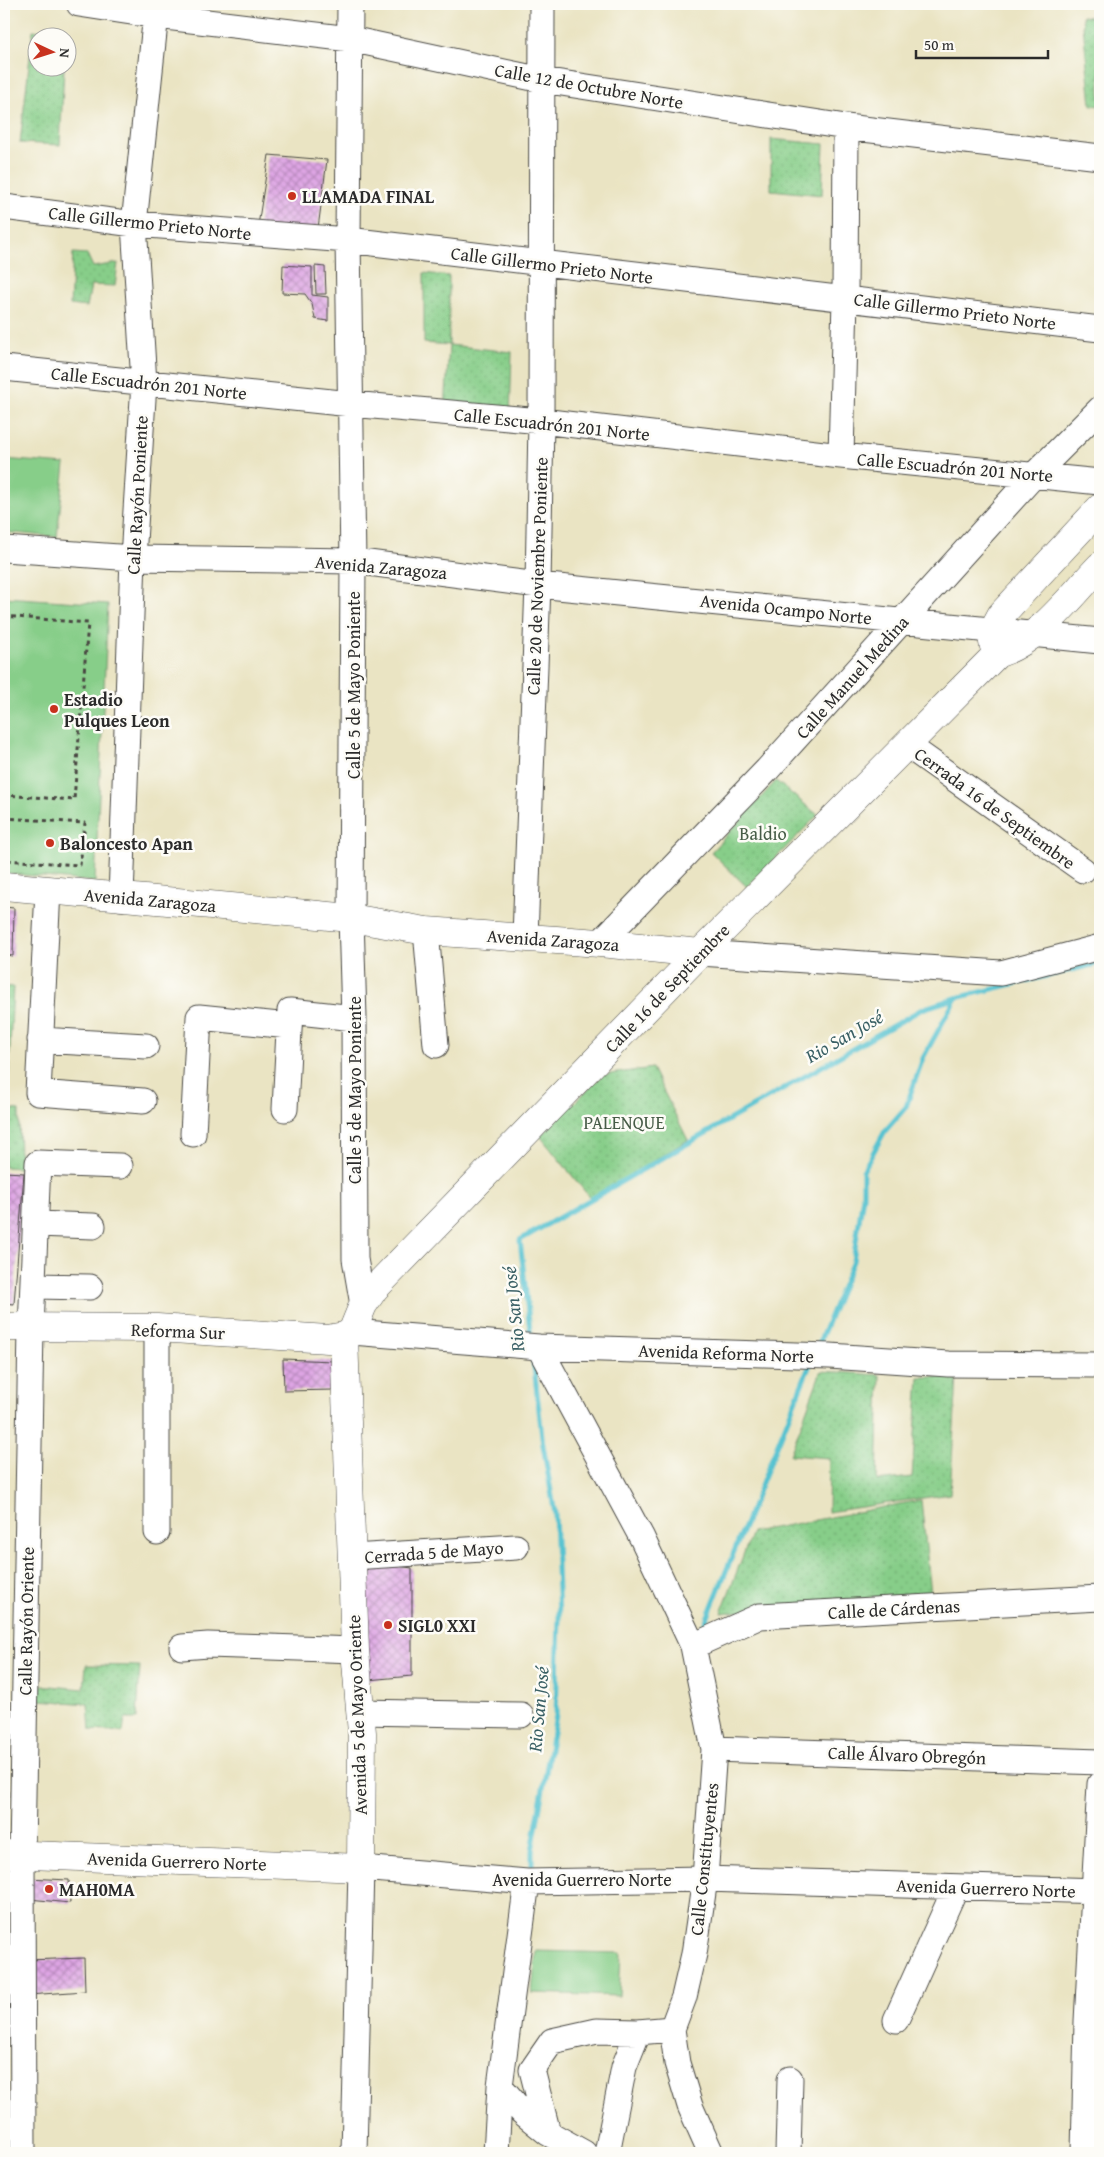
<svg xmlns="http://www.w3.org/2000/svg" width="1104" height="2157" viewBox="0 0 1104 2157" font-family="'Gentium Book Plus',serif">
<defs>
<pattern id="garden-dots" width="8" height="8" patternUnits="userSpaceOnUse" patternTransform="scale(1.25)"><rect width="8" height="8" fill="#87ce89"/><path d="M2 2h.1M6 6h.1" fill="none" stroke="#75b176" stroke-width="1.8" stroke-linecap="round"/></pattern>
<pattern id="building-cross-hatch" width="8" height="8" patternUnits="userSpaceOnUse" patternTransform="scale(1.25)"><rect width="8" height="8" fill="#dea5e4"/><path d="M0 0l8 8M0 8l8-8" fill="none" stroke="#b487b9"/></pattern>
</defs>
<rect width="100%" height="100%" fill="#fdfcf7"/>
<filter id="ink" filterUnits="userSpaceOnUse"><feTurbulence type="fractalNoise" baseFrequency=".02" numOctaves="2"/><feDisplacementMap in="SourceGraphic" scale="10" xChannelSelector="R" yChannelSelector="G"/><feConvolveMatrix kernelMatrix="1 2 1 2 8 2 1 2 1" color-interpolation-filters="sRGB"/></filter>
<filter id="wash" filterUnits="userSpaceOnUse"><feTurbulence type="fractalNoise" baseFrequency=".0096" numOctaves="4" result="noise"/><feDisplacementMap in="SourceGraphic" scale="20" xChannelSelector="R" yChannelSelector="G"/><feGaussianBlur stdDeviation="1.12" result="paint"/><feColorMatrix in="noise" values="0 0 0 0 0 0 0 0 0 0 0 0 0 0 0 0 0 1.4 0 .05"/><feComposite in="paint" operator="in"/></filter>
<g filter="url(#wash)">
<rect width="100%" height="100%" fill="#eae4c3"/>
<!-- grass -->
<path fill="#87ce89" stroke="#597c5a" d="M 4,459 L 65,464 L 57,537 L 4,532 Z
M 4,597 L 108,604 L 95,882 L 4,873 Z
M 536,1951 L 621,1953 L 619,1996 L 532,1993 Z"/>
<!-- garden -->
<path fill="url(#garden-dots)" stroke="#597c5a" d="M 1082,16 L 1100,18 L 1100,106 L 1091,105 Z
M 33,30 L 66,35 L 66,37 L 38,38 L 38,68 L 64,68 L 60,145 L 20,143 Z
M 771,139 L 824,144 L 822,195 L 771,190 Z
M 73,253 L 87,254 L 93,267 L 118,263 L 115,286 L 91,285 L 87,307 L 70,305 Z
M 424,273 L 449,276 L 449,345 L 512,352 L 510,417 L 445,410 L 449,345 L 424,343 Z
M 776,781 L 818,815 L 747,887 L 711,852 Z
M 4,986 L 13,987 L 7,1109 L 19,1110 L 20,1168 L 4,1167 Z
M 652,1068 L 688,1140 L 591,1199 L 540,1136 L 603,1075 Z
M 821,1371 L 880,1375 L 877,1481 L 912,1477 L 919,1377 L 957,1377 L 950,1494 L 828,1512 L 829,1458 L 790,1455 Z
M 921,1500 L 931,1593 L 721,1613 L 752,1532 Z
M 86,1665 L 140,1666 L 137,1719 L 125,1719 L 123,1732 L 90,1730 L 88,1704 L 27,1699 L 28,1684 L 84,1689 Z"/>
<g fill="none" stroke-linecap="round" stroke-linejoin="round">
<!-- stream -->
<path stroke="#56c2d0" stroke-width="5" d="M 531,1339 L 520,1240 L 922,1009 L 956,998
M 817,1348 L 853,1261 L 863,1196 L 863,1171 L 885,1131 L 906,1107 L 923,1058 L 956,998 L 1100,963
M 701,1633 L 811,1362
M 532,1871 L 532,1851 L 556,1715 L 559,1617 L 555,1514 L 543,1445 L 533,1358"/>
</g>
<g id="blocks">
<!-- building -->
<path fill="url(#building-cross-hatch)" d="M 269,155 L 327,160 L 317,236 L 257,232 Z
M 283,265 L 312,267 L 312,295 L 328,297 L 328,321 L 315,319 L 312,304 L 305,294 L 282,293 Z
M 315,266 L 325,267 L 326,294 L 316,294 Z
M 4,907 L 14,908 L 13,956 L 4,955 Z
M 4,1172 L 24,1173 L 14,1304 L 4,1303 Z
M 283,1359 L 333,1361 L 334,1390 L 284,1391 Z
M 376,1563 L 412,1568 L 412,1676 L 367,1680 L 361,1574 Z
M 28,1878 L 69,1880 L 70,1903 L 29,1899 Z
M 84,1958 L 85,1991 L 28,1995 L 27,1960 Z"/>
</g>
</g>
<g filter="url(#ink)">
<use href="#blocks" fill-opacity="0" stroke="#484742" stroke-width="1"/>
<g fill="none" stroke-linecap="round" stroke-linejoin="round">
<!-- minor casing -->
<g stroke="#484742" stroke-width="27">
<path id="minor" d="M 79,4 L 157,16 L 350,39 L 542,80 L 846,127 L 1100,157
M 350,4 L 348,240 L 353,561 L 351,918 L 354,1018 L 355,1259 L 363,1305
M 4,207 L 134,224 L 348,240 L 1100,329
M 4,368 L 351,404 L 541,421 L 841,456 L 1100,482
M 841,456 L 845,298 L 846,127
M 4,549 L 133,558 L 353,561 L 538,585 L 1100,641
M 907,745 L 1083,870
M 48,890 L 38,1093 L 143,1101
M 121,898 L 133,558 L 144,383 L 134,224 L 157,4
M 426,931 L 436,1045
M 525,937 L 538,585 L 541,421 L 542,4
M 600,943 L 767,770 L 1035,474 L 1100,409
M 700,953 L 1001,973 L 1100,947
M 40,1040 L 146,1046
M 285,1109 L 290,1011 L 354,1018
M 193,1134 L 199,1017 L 289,1026
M 36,1224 L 93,1226
M 33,1286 L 90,1287
M 352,1332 L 539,1347 L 830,1356 L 948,1364 L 1100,1365
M 539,1347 L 642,1538 L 693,1646 L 714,1749 L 705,1879 L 694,1954 L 684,1997 L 672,2029 L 677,2063 L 690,2106 L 711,2153
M 157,1532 L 157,1328
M 352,1557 L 516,1547
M 693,1646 L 760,1616 L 1100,1598
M 182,1647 L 208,1645 L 355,1650
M 361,1712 L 521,1715
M 714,1749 L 1100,1762
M 896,2020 L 956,1887
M 500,2086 L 522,2112 L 548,2133 L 584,2153
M 548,2133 L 532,2070 L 552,2041 L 597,2031 L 638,2032 L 672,2029
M 23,2153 L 22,1855 L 31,1328 L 38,1163 L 120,1166
M 354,2153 L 361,1868 L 527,1882 L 705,1879 L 1100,1891
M 496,2153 L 500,2086 L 527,1882
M 607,2153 L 624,2067 L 638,2032
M 788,2153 L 790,2079
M 1084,2153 L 1087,2021 L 1100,1784"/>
</g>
<!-- major casing -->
<g stroke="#484742" stroke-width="29">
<path id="major" d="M 997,654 C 989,637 992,631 1001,615 L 1100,508
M 4,886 L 351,918 L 426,931 L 600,943 L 700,953
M 4,1327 L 157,1328 L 328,1339 L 344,1336 L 352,1332 L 363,1305 L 374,1289 L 700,953 L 997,654 C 1040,640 1069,598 1100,566
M 4,1854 L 361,1868 L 362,1733 L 355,1650 L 344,1336"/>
</g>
<!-- path -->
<path stroke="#484742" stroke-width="3" stroke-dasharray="4 4" stroke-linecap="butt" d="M 4,616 L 88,623 L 74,800 L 4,795
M 4,818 L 85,823 L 80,865 L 4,860"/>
<!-- minor -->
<use href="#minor" stroke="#fff" stroke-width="25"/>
<!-- major -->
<use href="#major" stroke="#fff" stroke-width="28"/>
</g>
</g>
<!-- markers -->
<g fill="#c8321e" stroke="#fdfcf7" stroke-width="2">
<circle cx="292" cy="196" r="5"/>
<circle cx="54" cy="709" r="5"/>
<circle cx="50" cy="843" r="5"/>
<circle cx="388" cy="1625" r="5"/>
<circle cx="49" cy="1889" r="5"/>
</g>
<g text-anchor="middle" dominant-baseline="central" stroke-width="5" stroke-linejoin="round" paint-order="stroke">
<!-- street labels -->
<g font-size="18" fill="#2b2b2b" stroke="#fdfcf7">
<text transform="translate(589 86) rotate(10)">Calle 12 de Octubre Norte</text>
<text transform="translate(150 223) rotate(6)">Calle Gillermo Prieto Norte</text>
<text transform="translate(552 265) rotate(7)">Calle Gillermo Prieto Norte</text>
<text transform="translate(955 311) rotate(7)">Calle Gillermo Prieto Norte</text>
<text transform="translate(149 383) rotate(6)">Calle Escuadrón 201 Norte</text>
<text transform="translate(552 424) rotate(6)">Calle Escuadrón 201 Norte</text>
<text transform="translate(955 467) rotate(5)">Calle Escuadrón 201 Norte</text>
<text transform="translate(137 495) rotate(-87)">Calle Rayón Poniente</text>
<text transform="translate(381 567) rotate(5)">Avenida Zaragoza</text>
<text transform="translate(537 576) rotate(-88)">Calle 20 de Noviembre Poniente</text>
<text transform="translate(786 609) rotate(6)">Avenida Ocampo Norte</text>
<text transform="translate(852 677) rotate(-48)">Calle Manuel Medina</text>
<text transform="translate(353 685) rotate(-90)">Calle 5 de Mayo Poniente</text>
<text transform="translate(995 808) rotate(36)">Cerrada 16 de Septiembre</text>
<text transform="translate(150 900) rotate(5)">Avenida Zaragoza</text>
<text transform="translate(553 940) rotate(4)">Avenida Zaragoza</text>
<text transform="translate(667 988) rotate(-46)">Calle 16 de Septiembre</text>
<text transform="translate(354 1090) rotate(-90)">Calle 5 de Mayo Poniente</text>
<text transform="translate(178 1331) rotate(2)">Reforma Sur</text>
<text transform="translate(726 1353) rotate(2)">Avenida Reforma Norte</text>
<text transform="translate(434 1552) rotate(-4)">Cerrada 5 de Mayo</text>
<text transform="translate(894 1609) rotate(-3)">Calle de Cárdenas</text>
<text transform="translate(26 1621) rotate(-89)">Calle Rayón Oriente</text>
<text transform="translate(357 1715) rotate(-92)">Avenida 5 de Mayo Oriente</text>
<text transform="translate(907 1755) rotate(2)">Calle Álvaro Obregón</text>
<text transform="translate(704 1859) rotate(-84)">Calle Constituyentes</text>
<text transform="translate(177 1861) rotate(2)">Avenida Guerrero Norte</text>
<text x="582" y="1879">Avenida Guerrero Norte</text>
<text transform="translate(986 1888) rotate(2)">Avenida Guerrero Norte</text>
</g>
<!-- poi labels -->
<g font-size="18" font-weight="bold" fill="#2b2b2b" stroke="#fdfcf7" text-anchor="start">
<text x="302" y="196">LLAMADA FINAL</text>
<text x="64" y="699">Estadio<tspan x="64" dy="21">Pulques Leon</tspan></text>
<text x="60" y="843">Baloncesto Apan</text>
<text x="398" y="1625">SIGL0 XXI</text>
<text x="59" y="1889">MAH0MA</text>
</g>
<!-- park labels -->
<g font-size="18" fill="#475c47" stroke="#fdfcf7">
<text x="763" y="833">Baldio</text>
<text x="624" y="1122">PALENQUE</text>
</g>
<!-- water labels -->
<g font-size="19" font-style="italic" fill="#3a6065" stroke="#fdfcf7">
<text transform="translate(844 1036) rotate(-30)">Rio San José</text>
<text transform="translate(513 1309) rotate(-96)">Rio San José</text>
<text transform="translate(538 1709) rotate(-85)">Rio San José</text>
</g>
</g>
<!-- margin -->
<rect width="1104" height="2157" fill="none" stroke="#fdfcf7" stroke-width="20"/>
<!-- north arrow -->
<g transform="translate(52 52) rotate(94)"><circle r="24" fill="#fdfcf7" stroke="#a9a8a5"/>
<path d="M0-4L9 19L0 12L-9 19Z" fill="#c8321e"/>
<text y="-8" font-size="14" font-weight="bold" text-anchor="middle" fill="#2b2b2b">N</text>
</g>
<!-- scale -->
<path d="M916 50v8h132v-8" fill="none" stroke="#2b2b2b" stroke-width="2.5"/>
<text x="924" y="50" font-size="15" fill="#2b2b2b" stroke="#fdfcf7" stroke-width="4" paint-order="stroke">50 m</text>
</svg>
